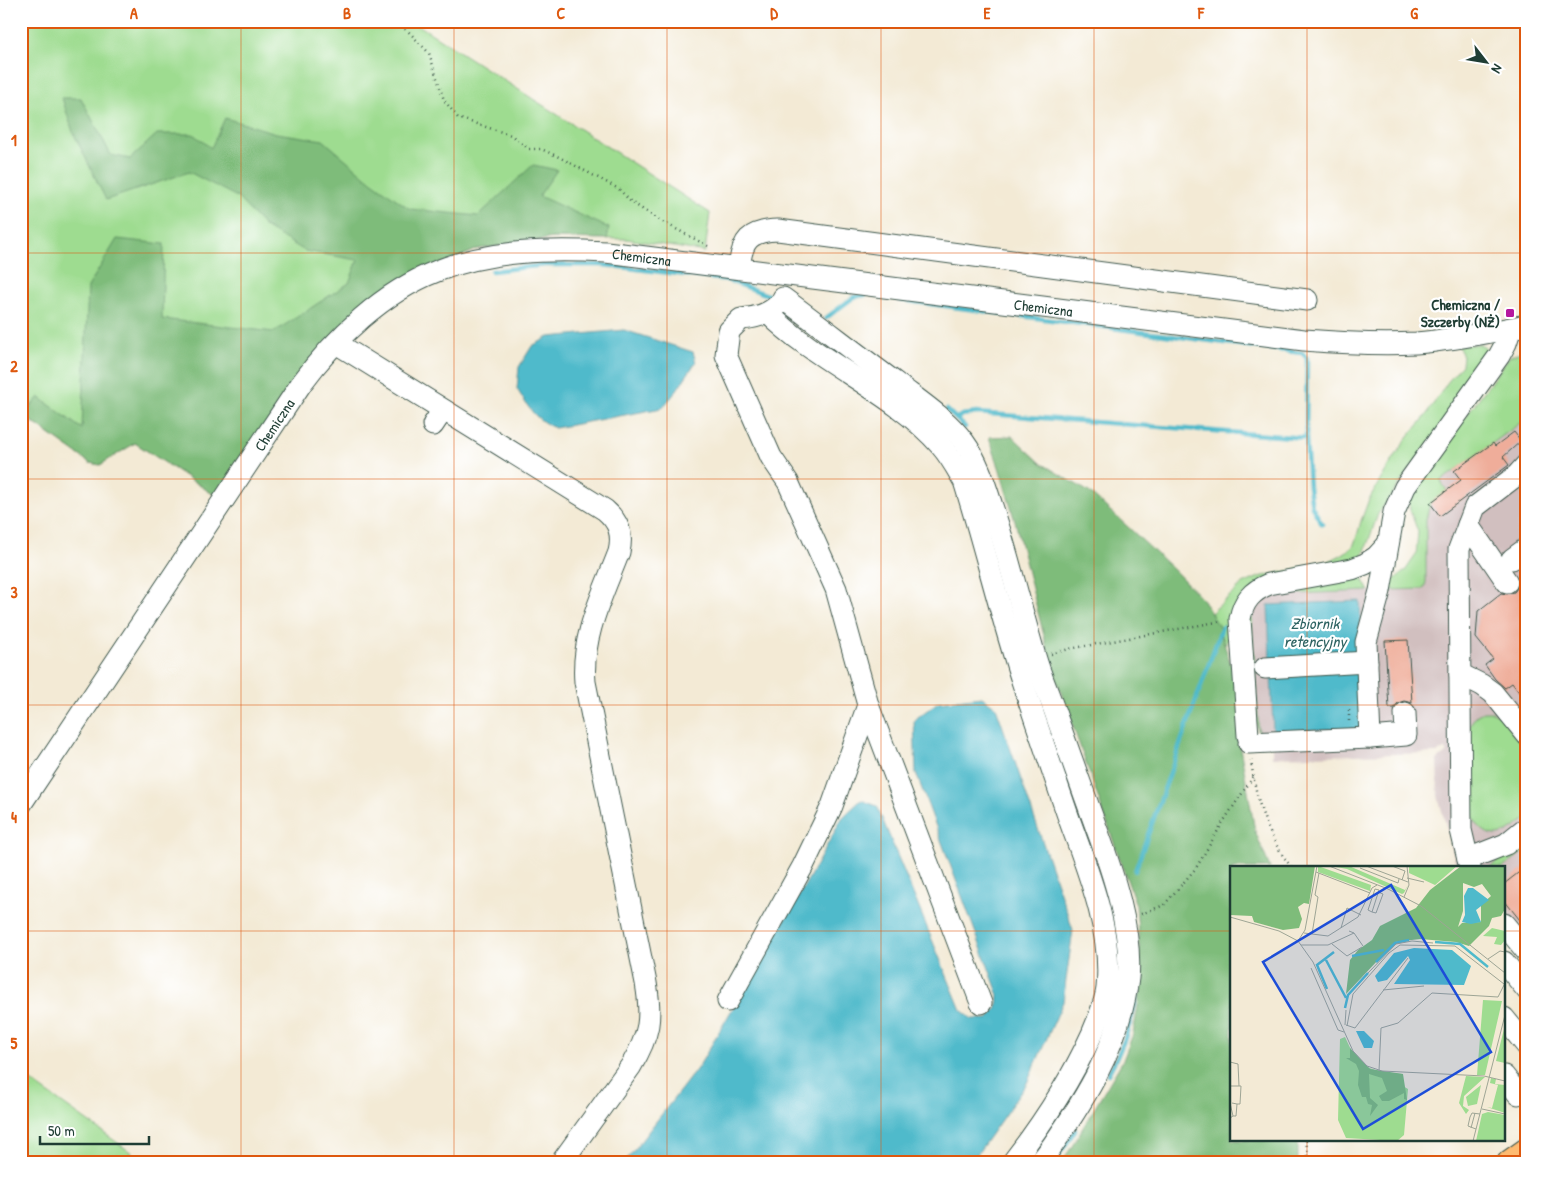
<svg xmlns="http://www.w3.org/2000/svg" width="1548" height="1184" viewBox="0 0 1548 1184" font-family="'Patrick Hand',sans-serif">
<rect width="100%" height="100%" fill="#fff"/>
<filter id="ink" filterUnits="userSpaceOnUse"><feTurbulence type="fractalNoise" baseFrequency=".02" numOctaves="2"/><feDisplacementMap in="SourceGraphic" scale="10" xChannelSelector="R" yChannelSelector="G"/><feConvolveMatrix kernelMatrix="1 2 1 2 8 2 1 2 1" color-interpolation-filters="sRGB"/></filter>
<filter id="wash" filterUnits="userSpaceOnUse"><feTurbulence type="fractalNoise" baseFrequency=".0096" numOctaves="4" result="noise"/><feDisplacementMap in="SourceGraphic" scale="20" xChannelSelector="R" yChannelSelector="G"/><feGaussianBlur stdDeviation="1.12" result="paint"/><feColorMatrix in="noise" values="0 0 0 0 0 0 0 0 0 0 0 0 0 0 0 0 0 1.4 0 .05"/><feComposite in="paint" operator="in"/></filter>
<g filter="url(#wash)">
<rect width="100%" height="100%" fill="#f3ead5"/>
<!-- industrial -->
<path fill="#d1bfbf" d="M 1527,407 L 1527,965 L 1504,936 L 1504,868 L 1457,868 L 1438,796 L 1437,760 L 1446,753 L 1446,748 L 1437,753 L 1272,757 L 1272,735 L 1259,735 L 1251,607 L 1266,595 L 1424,589 L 1424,517 L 1444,467 Z"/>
<!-- green -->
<path fill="#9edc90" stroke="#5e8c62" d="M 21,21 L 412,21 L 710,213 L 705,252 L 627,239 L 553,238 L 478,249 L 383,290 L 216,496 L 135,443 L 100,465 L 90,463 L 21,414 Z
M 1480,344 C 1488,349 1488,353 1486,362 L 1378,514 L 1360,565 L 1361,577 L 1369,591 L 1266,595 L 1251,607 L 1259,735 L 1233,632 L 1225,644 L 1219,627 L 1211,613 L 1243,584 L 1259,577 L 1325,563 L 1341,555 L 1353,547 L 1357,536 L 1361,521 L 1369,499 L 1387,469 L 1407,438 L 1423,420 L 1447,383 L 1462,365 L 1463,356 L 1458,346 Z
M 1521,352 L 1527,353 L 1527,418 L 1441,481 L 1447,491 L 1430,503 L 1426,520 L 1426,582 L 1424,589 L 1388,590 L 1390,583 L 1405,571 L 1416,555 L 1418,532 L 1410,510 L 1409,500 L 1414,487 L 1510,356 Z
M 1483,712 L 1493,712 L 1502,718 L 1527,751 L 1527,819 C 1519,824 1510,832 1502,834 C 1487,839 1476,825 1471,813 L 1470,724 L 1477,715 Z
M 1527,838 L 1527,849 L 1502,868 L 1489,868 Z
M 21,1074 L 146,1163 L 21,1163 Z"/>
<!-- forest -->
<path fill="#7ebc7a" stroke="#4e7c57" d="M 62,98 L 81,98 L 111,155 L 130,159 L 157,134 L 193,134 L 211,148 L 225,118 L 276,133 L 323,140 L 371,181 L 410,209 L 478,216 L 533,165 L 557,170 L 539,196 L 609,228 L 607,239 L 553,238 L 478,249 L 383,290 L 216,496 L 135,443 L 100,465 L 90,463 L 23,415 L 39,397 L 82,429 L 88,287 L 117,239 L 164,244 L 162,319 L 274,332 L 349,283 L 358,260 L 305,251 L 265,227 L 237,197 L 189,172 L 106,200 L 73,132 Z
M 1012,436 L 1041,463 L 1089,492 L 1127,526 L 1176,572 L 1203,600 L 1219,627 L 1228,656 L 1241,692 L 1238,736 L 1255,831 L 1270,868 L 1232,868 L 1232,1140 L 1298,1140 L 1298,1163 L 1062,1163 L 1123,1060 L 1133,1034 L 1142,983 L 1136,905 L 1051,664 L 1016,525 L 1000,470 L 989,437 Z"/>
<!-- water -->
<path fill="#4fbacb" stroke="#377c80" d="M 624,330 L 693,352 L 696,362 L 674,394 L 662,408 L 555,428 C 535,420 528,407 517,389 L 519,367 L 532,346 L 549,337 Z
M 1360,601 L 1362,660 L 1270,663 L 1268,605 Z
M 1363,669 L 1365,728 L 1273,731 L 1271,673 Z
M 982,697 L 996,707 L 1073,930 L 1063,1002 L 1027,1083 L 971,1163 L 624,1163 L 699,1066 L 809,878 L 842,818 L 861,800 L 877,806 L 961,1010 L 972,1019 L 988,1019 L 997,1008 L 998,993 L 916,773 L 914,720 L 938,702 Z"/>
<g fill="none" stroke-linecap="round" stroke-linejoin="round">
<!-- stream -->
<path stroke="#4fbacb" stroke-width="4.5" d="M 492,271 L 545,265 L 604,265 L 727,280 L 768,295
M 900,300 L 1302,353 L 1307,358 L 1306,438 L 1309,487 L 1312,507 L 1322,524
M 826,318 L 854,297 L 865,295
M 947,410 L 965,427
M 957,418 L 962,415 L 977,413 L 1306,438
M 1135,871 L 1222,627
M 1108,1074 C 1125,1045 1135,1013 1138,980
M 1054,1163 L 1075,1130"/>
</g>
<g id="blocks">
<!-- building -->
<path fill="#efad9a" d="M 1514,432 L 1521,441 L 1503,457 L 1509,465 L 1440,516 L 1430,503 L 1461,480 L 1454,471 L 1493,443 L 1495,446 Z
M 1527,572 L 1527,703 L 1512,683 L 1505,688 L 1495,679 L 1485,665 L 1493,659 L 1476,638 L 1478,611 L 1501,593 L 1507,594 L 1514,592 L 1518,587 L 1519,579 Z
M 1408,640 L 1412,703 L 1404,701 L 1398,703 L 1394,708 L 1389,708 L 1385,641 Z
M 1527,866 L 1527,929 L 1504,900 L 1504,884 Z"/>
</g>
</g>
<g filter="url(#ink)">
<use href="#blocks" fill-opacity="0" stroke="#3f574c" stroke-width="1"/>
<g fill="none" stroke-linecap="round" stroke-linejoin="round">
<!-- minor casing -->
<g stroke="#3f574c" stroke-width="23">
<g id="minor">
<path d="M 739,268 C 742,240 749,231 778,230 L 1307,300"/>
<path d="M 783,298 C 821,326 858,355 896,383 C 919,401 946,418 964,442 C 978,461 985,484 992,506 C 1009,556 1020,606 1035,656 C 1041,677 1050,697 1057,718 C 1070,754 1083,791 1096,827 C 1112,870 1133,932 1128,978 C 1120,1047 1080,1108 1040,1163"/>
<path d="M 778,305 C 768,315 755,318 741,319 L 729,331 L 726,355 L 771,457 L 788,482 L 836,589 L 868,705 L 981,1003"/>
<path d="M 768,313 C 819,364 893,391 941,446 C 950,456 957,469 964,481 C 985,548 1001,617 1023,684 C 1038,727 1052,770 1067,813 C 1086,867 1113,929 1107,988 C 1105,1004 1098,1020 1092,1034 C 1071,1080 1043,1123 1012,1163"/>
<path d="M 336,343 L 605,510 C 619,522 623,534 619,552 C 603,594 581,636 585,682 L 646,983 C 652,1018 650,1034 631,1066 L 561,1163"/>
<path d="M 433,425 L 443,410"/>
<path d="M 1468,525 L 1507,582"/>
<path d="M 1512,559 L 1527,548"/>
<path d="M 1265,668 L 1367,662"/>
<path d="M 1460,674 L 1482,685 L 1493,693 L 1527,735"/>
<path d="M 1405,713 L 1406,735 L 1370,738 L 1366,642 L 1380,591 L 1394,512 L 1405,487 L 1499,356 L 1506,343 L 1511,328"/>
<path d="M 1248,736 L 1240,619 C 1243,601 1252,591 1269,584 L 1352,569 L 1365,564 L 1376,557 L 1388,544"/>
<path d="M 1249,743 L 1370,738"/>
<path id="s1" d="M 21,804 L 301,384 C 335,338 383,292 437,271 C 490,250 550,249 606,252 L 1304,340 C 1342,343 1379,345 1416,343 C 1454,340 1490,332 1527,325"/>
<path d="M 1468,859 L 1506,844 L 1527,827"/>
<path d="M 1470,868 L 1461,830 L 1459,549 L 1475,507 L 1517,475 L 1527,464"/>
<path d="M 1504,924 L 1527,952"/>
<path d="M 1504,962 L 1527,990"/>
<path d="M 728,1001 L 803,866 L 832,806 L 868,705"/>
<path d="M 1504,1018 L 1527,1046"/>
<path d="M 1504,1076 L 1518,1094 L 1527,1088"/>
</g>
</g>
<!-- major casing -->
<g stroke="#3f574c" stroke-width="28">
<path id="major" d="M 1510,1163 L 1527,1151"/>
</g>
<!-- path -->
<path stroke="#3f574c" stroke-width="2.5" stroke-dasharray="1 4" stroke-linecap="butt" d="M 392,21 L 408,31 L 429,53 L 444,100 L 458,118 L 511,135 L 529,149 L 541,149 L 559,157 L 619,189 L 631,202 L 661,221 L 708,246
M 1051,654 L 1069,649 L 1222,621
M 1349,710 L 1349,721
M 1251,760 C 1256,801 1266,835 1292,868
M 1141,914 L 1164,905 L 1196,868 L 1223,822 L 1253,777
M 1306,1140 L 1309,1163"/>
<!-- minor -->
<use href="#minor" stroke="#fff" stroke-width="21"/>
<!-- major -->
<use href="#major" stroke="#febb71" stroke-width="26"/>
</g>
</g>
<!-- grid -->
<path fill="none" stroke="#de580e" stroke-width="1" stroke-opacity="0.55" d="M 241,21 L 241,1163M 454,21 L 454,1163M 667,21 L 667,1163M 881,21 L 881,1163M 1094,21 L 1094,1163M 1307,21 L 1307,868M 21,253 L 1527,253M 21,479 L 1527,479M 21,705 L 1527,705M 21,931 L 1232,931M 1504,931 L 1527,931M 1307,1140 L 1307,1163"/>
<!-- markers -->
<rect fill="#b5179e" stroke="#fff" stroke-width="2" x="1505" y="308" width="10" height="10" rx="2.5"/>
<g text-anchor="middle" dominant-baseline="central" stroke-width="4.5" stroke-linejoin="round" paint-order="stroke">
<!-- street labels -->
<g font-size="15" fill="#1f3d34" stroke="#fff">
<text stroke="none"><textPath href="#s1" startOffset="891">Chemiczna</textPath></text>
<text stroke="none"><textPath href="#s1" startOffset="1296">Chemiczna</textPath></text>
<text stroke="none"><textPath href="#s1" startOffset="456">Chemiczna</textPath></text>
</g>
<!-- poi labels -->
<g font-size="15" font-weight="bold" fill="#1f3d34" stroke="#fff" text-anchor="end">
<text x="1500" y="304">Chemiczna /<tspan x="1500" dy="17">Szczerby (NŻ)</tspan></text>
</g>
<!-- water labels -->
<g font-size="16" font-style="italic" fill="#2d6261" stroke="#fff">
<text x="1315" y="623">Zbiornik<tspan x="1315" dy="18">retencyjny</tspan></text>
</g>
</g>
<!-- overview -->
<g transform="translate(1230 866)">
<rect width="275" height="275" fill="#f3ead5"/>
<path d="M 88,0 L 141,19 L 140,25 L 88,6 ZM 101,0 L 119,0 L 175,24 L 178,19 L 174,27 L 172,28 L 117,3 ZM 179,0 L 227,0 L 205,19 L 179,7 ZM 262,62 L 275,65 L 275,74 L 271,79 L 264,78 L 267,71 L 253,70 ZM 253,134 L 272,135 L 255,209 L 247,209 ZM 275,159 L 275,197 L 266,195 ZM 115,171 L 123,188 L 134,200 L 151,206 L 173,208 L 173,220 L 178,223 L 174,269 L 167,275 L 116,272 L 108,254 L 110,173 ZM 236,210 L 255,211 L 234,230 L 233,240 L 239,244 L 236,248 L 229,237 ZM 261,212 L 266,213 L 265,218 L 275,219 L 275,247 L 257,241 L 262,242 L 268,219 L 260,217 ZM 251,219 L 247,238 L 238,240 L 236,231 ZM 258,246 L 275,249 L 275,275 L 246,275 L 252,248 Z" fill="#9edc90"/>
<path d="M 0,0 L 85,0 L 79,38 L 74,37 L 68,41 L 72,53 L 69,62 L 53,64 L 24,56 L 22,50 L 0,49 ZM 231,0 L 275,0 L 275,43 L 271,50 L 262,52 L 259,60 L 239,80 L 226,76 L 190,73 L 165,76 L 116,128 L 120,94 L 128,84 L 142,74 L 150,60 L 186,42 L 200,24 ZM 233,17 L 244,21 L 252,18 L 261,30 L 251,39 L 251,56 L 232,57 L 228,61 L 233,45 ZM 120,182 L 140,203 L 173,208 L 177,234 L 174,233 L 174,227 L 159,235 L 152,235 L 149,230 L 157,225 L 152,212 L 139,208 L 140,232 L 148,239 L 140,250 L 142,239 L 138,238 L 136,231 L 132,231 L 128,219 L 129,205 L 126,198 L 116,192 L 120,192 Z" fill="#7ebc7a" fill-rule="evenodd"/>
<path d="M 243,22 L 259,34 L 246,44 L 251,56 L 241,58 L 232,56 L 235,49 L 234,30 L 238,22 ZM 184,82 L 222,84 L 241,100 L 234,119 L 164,118 L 180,94 L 178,90 L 157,114 L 148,116 L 145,110 L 164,87 ZM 126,165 L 134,165 L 144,175 L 142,182 L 134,182 Z" fill="#4fbacb"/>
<path fill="none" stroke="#4fbacb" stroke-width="2.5" d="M 205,76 L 230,78 L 258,101M 122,90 L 154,84M 96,94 L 116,132M 146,96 L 165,77 L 179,74M 97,123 L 87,99 L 104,86M 115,142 L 118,129 L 138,107"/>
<path fill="none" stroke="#9ea595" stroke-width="1" d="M 99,0 L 158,23 L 191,40 L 275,107M 136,0 L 178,16M 162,0 L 175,5 L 172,14M 130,2 L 168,17 L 169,13M 86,6 L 140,27M 177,12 L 194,16M 145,23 L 149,24 L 142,46 L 138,44 ZM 85,29 L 89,7M 174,31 L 179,19 L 177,0M 142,46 L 146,47 L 153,28 L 148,26M 0,51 L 49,65 L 68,75 L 83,96 L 123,185 L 137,200 L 152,205 L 254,210 L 275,215M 111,62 L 117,42 L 131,49M 74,67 L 98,70 L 128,51 L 142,22 L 147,19M 124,67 L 133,80M 82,68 L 88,31 L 85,29M 68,75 L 75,64 L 87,0M 102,78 L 117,90 L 132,81M 71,79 L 98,79 L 124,67 L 119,65M 258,93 L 270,85 L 275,86M 81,102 L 108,164 L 114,166M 138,107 L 166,78 L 182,75 L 203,77M 153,124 L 194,120M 115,159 L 116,144M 116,159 L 125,162 L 178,92M 117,160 L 123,128 L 159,87 L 170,79 L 225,80 L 274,118M 0,196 L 8,198 L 9,220M 149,205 L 151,162 L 168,157 L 202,127 L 268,131 L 275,117M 0,220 L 11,220 L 10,238 L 7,238M 0,237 L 3,250 L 0,252M 2,237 L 7,238 L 6,250 L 3,250M 252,243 L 275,248M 241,262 L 245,247M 246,263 L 238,260 L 240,251 L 242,247 L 250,248M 243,275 L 275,149"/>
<path fill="#1d4ed8" fill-opacity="0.15" stroke="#1d4ed8" stroke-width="2.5" d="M 161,19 L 261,186 L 133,263 L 33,96 Z"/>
<rect width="275" height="275" fill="none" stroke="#1f3d34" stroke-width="2.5"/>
</g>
<!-- margin -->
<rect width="1548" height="1184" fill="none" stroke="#fff" stroke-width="55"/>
<!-- north arrow -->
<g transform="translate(1486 62) rotate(121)" stroke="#ffffff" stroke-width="4" paint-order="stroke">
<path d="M0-4L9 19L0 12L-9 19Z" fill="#1f3d34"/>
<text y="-8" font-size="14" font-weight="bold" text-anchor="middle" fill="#1f3d34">N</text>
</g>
<!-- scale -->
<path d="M40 1136v8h109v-8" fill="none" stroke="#1f3d34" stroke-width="2.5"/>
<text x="48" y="1136" font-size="15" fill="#1f3d34" stroke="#ffffff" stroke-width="4" paint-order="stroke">50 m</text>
<rect x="28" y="28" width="1492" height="1128" fill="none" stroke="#de580e" stroke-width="2"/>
<g font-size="16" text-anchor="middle" font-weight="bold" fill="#de580e">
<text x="134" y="19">A</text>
<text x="347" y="19">B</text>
<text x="561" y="19">C</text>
<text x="774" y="19">D</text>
<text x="987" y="19">E</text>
<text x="1201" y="19">F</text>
<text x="1414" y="19">G</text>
<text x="14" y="146">1</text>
<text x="14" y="372">2</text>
<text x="14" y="598">3</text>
<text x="14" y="823">4</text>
<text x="14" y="1049">5</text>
</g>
</svg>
